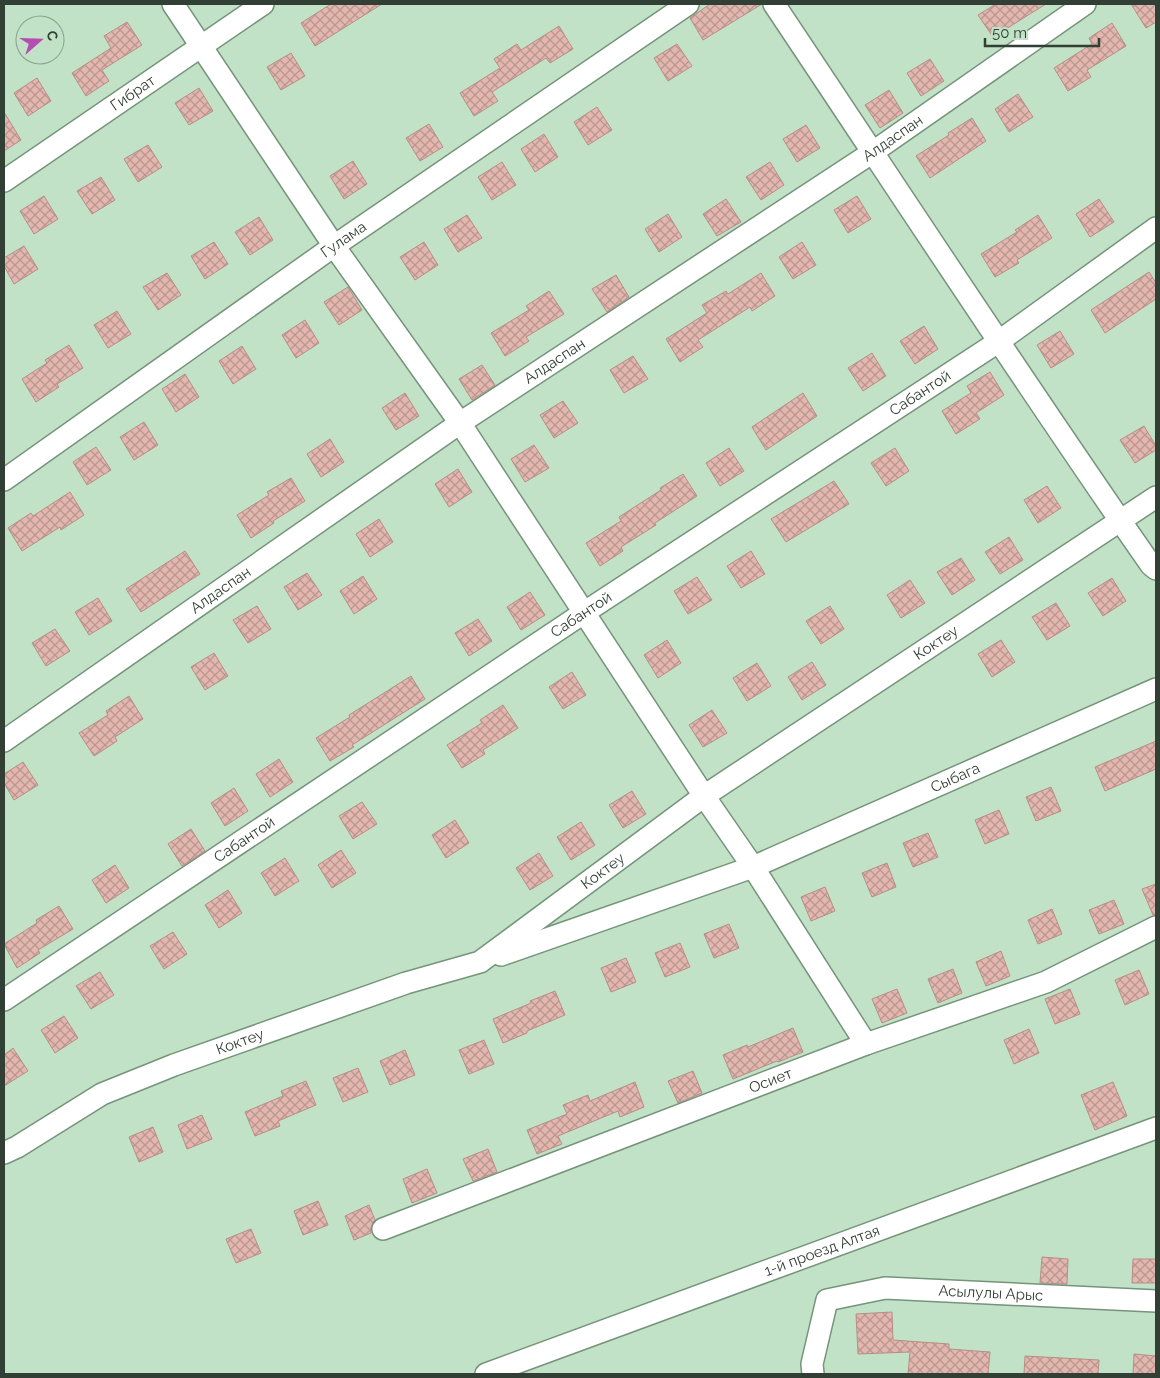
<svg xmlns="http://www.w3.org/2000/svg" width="1160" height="1378" viewBox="0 0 1160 1378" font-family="Raleway,sans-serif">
<defs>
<pattern id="building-cross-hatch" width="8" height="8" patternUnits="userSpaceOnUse" patternTransform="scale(1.25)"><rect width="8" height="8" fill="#e3b7af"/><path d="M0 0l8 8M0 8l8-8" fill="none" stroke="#b9968f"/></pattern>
</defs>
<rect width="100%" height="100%" fill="#c1e2c6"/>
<!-- building -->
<path fill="url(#building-cross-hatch)" stroke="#b78e87" d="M 331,4 L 382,4 L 315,46 L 301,23 Z
M 710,4 L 762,4 L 703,40 L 690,18 Z
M 996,4 L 1046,4 L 993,37 L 978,15 Z
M 1131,4 L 1156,4 L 1156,22 L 1146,28 Z
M 127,22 L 142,45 L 102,70 L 109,81 L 86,96 L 72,73 L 111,48 L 104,36 Z
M 1112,23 L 1126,46 L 1087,70 L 1091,77 L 1068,91 L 1054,68 L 1092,44 L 1089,38 Z
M 559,26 L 573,49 L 550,63 L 546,58 L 492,92 L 498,101 L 474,116 L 460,93 L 500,68 L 494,59 L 517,44 L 521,50 Z
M 677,44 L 692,66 L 668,81 L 654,58 Z
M 291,53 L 305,76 L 281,90 L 267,67 Z
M 930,59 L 944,81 L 921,96 L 907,73 Z
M 37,78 L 51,101 L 28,116 L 14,93 Z
M 199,88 L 213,111 L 189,125 L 175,103 Z
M 889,90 L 903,113 L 880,128 L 865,105 Z
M 1018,94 L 1033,117 L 1009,132 L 995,109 Z
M 597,107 L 612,130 L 588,145 L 574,122 Z
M 4,112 L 21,140 L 4,151 Z
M 972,118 L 986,141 L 930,178 L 916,156 L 949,135 L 948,133 Z
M 429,124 L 443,147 L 420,161 L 406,138 Z
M 806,125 L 820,148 L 797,162 L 783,139 Z
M 544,134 L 558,157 L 535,172 L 521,149 Z
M 148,145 L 162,167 L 138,182 L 124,159 Z
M 353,161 L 367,184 L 344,199 L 330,176 Z
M 502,162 L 516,185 L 492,200 L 478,177 Z
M 770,162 L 784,185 L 761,200 L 746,177 Z
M 101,177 L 115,200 L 92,214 L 77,191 Z
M 44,196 L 58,219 L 34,234 L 20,211 Z
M 857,196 L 871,219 L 848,233 L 834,210 Z
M 726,199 L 741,222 L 717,236 L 703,214 Z
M 1099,199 L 1114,222 L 1090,237 L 1076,214 Z
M 668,214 L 682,237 L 659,252 L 645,229 Z
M 467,215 L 482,238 L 458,252 L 444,229 Z
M 1038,215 L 1052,238 L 1017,260 L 1019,263 L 995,277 L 981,254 L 1017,232 L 1015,230 Z
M 259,217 L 273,240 L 250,255 L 235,232 Z
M 214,242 L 228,264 L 205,279 L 191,256 Z
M 424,242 L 438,265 L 415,280 L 400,257 Z
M 802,242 L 816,265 L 793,279 L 779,257 Z
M 24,246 L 38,269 L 14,284 L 4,266 L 4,258 Z
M 1149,272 L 1156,283 L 1156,299 L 1105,333 L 1091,310 Z
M 167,273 L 181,295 L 158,310 L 143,287 Z
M 761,273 L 775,296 L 752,311 L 750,307 L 698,340 L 703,347 L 680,362 L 666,339 L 707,313 L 702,305 L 726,291 L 728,294 Z
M 616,275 L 629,297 L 607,312 L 592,289 Z
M 348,287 L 362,310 L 339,325 L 324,302 Z
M 549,291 L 564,314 L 526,337 L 529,341 L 505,356 L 491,333 L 529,310 L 526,306 Z
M 117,311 L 131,334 L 108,348 L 94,325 Z
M 305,320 L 319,343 L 296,358 L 282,335 Z
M 924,326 L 938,349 L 915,364 L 900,341 Z
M 1060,331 L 1074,354 L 1051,368 L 1037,345 Z
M 69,345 L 83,368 L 57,384 L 59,387 L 36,402 L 22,379 L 47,363 L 45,360 Z
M 242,346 L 256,369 L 233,384 L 219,361 Z
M 872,353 L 886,376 L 863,391 L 848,368 Z
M 633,356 L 648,379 L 624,393 L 610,370 Z
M 482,365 L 495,385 L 472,400 L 459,379 Z
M 990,372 L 1004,395 L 976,413 L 980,419 L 956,434 L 942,411 L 971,393 L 967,386 Z
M 185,374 L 199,397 L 176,412 L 162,389 Z
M 405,393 L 419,416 L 396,430 L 382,408 Z
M 803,393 L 817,416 L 766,450 L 752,427 Z
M 563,401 L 578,423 L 554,438 L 540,415 Z
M 144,422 L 158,445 L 134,460 L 120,437 Z
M 1144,426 L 1156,446 L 1156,450 L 1135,463 L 1120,440 Z
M 330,439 L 344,462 L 321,477 L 307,454 Z
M 534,445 L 549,468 L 525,482 L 511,459 Z
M 96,447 L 111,470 L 87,485 L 73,462 Z
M 729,448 L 744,471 L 720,486 L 706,463 Z
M 895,448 L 909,471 L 886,486 L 871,463 Z
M 458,469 L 472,492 L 449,507 L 435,484 Z
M 683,474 L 697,496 L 655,523 L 656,525 L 621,547 L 623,551 L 600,566 L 586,543 L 621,521 L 619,517 L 661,490 L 660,488 Z
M 291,478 L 305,501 L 273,521 L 274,523 L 251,538 L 237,515 L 269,495 L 267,492 Z
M 834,481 L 849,504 L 786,542 L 771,519 Z
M 1047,486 L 1061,508 L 1038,523 L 1024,500 Z
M 70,492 L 84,515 L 61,530 L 60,527 L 22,551 L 8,528 L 31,513 L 33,516 Z
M 379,519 L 393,542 L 370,557 L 356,534 Z
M 1009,537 L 1023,560 L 1000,574 L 985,552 Z
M 185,551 L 200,574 L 141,612 L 126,589 Z
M 751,551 L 765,574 L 741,588 L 727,566 Z
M 961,558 L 975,580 L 952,595 L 937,572 Z
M 307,573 L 322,595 L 298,610 L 284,587 Z
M 363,576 L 377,599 L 354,614 L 340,591 Z
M 697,577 L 712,600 L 688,614 L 674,591 Z
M 1112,578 L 1126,601 L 1103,616 L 1088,593 Z
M 910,580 L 925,603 L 901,618 L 887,595 Z
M 530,592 L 545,615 L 521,630 L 507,607 Z
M 98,598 L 112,621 L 89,635 L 75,612 Z
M 1056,603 L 1070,626 L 1047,640 L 1032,617 Z
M 257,606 L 271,629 L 248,643 L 233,620 Z
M 830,606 L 844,629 L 821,644 L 806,621 Z
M 478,619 L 492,641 L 469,656 L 455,633 Z
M 55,629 L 70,651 L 46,666 L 32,643 Z
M 667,640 L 681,663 L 658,678 L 644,655 Z
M 1001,640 L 1015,662 L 992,677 L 978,654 Z
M 214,653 L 228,676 L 205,690 L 191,667 Z
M 812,662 L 826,685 L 802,700 L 788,677 Z
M 757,663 L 771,686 L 747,701 L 733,678 Z
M 572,672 L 586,695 L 563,709 L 549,687 Z
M 411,676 L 425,699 L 352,745 L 354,747 L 330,761 L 316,738 L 350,717 L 349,715 Z
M 129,696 L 143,719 L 115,737 L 117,741 L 94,756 L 79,733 L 108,715 L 106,711 Z
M 503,705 L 518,728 L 483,750 L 485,754 L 462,768 L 447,745 L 482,723 L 480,720 Z
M 712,710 L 727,733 L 703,747 L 689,725 Z
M 1156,741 L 1156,769 L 1105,791 L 1095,767 Z
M 279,759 L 293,782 L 270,797 L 256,774 Z
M 23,762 L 38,785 L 14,800 L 4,783 L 4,774 Z
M 1051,787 L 1061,811 L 1036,821 L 1026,797 Z
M 234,788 L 248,811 L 225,826 L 211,803 Z
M 632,791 L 646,814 L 623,828 L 609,805 Z
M 362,802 L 377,824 L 353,839 L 339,816 Z
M 999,810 L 1009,834 L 985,844 L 975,820 Z
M 455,820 L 469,843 L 446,858 L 432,835 Z
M 581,822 L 595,845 L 571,860 L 557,837 Z
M 191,829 L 205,851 L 182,866 L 168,844 Z
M 928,833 L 938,857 L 913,867 L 903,843 Z
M 341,850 L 356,873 L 332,888 L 318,865 Z
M 539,853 L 553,876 L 530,890 L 516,868 Z
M 285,858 L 299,881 L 275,896 L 261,873 Z
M 887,863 L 896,887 L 872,897 L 862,873 Z
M 115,865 L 129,888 L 106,903 L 92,880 Z
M 1156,884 L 1156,915 L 1153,915 L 1142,889 Z
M 825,887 L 835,911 L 811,921 L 801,897 Z
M 228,890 L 242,913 L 219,928 L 205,905 Z
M 1114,900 L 1124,924 L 1099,934 L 1089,910 Z
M 59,906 L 73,929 L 38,950 L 40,953 L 17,968 L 4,944 L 37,923 L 36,920 Z
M 1052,909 L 1062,934 L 1038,944 L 1028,920 Z
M 729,924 L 739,948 L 714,958 L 704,934 Z
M 173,932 L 187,954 L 164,969 L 150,946 Z
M 680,943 L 690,967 L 665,977 L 655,953 Z
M 1001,951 L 1010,976 L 986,986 L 976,962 Z
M 626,958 L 636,982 L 611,992 L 601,968 Z
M 953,969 L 962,993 L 938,1003 L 928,979 Z
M 1139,970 L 1149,994 L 1125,1005 L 1115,980 Z
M 100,972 L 114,995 L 91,1009 L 76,986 Z
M 897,989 L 907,1013 L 882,1023 L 872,999 Z
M 1070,989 L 1080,1014 L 1055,1024 L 1045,999 Z
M 555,991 L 565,1015 L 527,1031 L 527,1033 L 503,1043 L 493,1019 L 531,1003 L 530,1001 Z
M 64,1016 L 78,1038 L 55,1053 L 41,1030 Z
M 793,1028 L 803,1052 L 778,1062 L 777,1061 L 733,1079 L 723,1055 L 747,1045 L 748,1047 Z
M 1029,1029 L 1039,1053 L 1014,1064 L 1004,1040 Z
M 484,1040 L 494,1064 L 469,1074 L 459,1050 Z
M 13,1048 L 28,1071 L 4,1086 L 4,1055 Z
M 405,1050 L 415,1075 L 390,1085 L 380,1061 Z
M 358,1068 L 368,1092 L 343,1102 L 333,1078 Z
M 693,1071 L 702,1093 L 678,1103 L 668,1081 Z
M 306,1081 L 316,1105 L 278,1121 L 280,1126 L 255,1136 L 245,1112 L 283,1096 L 281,1091 Z
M 635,1082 L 644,1107 L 620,1117 L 618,1111 L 558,1136 L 562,1144 L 537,1154 L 527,1130 L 567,1114 L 563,1105 L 588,1095 L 590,1101 Z
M 1113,1082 L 1127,1116 L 1095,1130 L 1081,1095 Z
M 202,1115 L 212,1139 L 187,1149 L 178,1125 Z
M 153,1127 L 163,1152 L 139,1162 L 129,1137 Z
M 488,1149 L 497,1172 L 473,1181 L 463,1159 Z
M 427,1169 L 437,1193 L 412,1203 L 403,1179 Z
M 318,1201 L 328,1225 L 303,1235 L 294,1211 Z
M 369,1205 L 375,1220 L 371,1227 L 371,1233 L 354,1240 L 345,1216 Z
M 251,1229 L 261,1253 L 236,1263 L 226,1239 Z
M 1042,1257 L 1068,1259 L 1067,1284 L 1040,1283 Z
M 1133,1259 L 1156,1259 L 1156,1283 L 1132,1283 Z
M 892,1312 L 893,1340 L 949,1344 L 949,1349 L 990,1352 L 988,1374 L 908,1374 L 910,1352 L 858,1354 L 856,1314 Z
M 1134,1354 L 1156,1356 L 1156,1374 L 1133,1374 Z
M 1025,1356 L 1099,1360 L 1098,1374 L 1024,1374 Z"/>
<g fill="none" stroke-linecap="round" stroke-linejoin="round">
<!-- minor casing -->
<g stroke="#75947a" stroke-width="24">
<g id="minor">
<path d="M 173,4 L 334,246 L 460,423 L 704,796 L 753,867 L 866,1044"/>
<path d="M 774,4 C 899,191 1022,380 1151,565 L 1156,569"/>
<path id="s1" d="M 4,181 L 263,4"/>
<path id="s2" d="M 4,480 L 334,246 L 688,4"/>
<path id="s3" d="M 4,741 L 460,423 L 873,152 L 1085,4"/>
<path id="s4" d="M 501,955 L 753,867 L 1156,689"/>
<path id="s5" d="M 4,1000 L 585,612 L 998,342 L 1156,228"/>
<path id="s6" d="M 4,1153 L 17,1147 L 102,1094 L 174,1065 L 406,983 L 480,962 L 704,796 L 1156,497"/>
<path id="s7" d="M 383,1229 L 866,1044 L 1046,982 L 1156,927"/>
<path id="s8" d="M 486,1374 L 1156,1128"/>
<path id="s9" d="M 813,1374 L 812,1364 L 827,1300 L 885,1288 L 1156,1301"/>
</g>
</g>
<!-- minor -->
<use href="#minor" stroke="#fff" stroke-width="21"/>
</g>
<g text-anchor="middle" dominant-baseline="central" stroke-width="4" stroke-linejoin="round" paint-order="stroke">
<!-- street labels -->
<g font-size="15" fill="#313f34" stroke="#c1e2c6">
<text stroke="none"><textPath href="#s1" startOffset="156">Гибрат</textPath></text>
<text stroke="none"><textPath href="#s3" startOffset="1074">Алдаспан</textPath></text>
<text stroke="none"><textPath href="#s2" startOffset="416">Гулама</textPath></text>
<text stroke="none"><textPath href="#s3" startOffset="669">Алдаспан</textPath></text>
<text stroke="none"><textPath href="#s5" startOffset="1099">Сабантой</textPath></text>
<text stroke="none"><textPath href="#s3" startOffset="264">Алдаспан</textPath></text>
<text stroke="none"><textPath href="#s5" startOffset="694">Сабантой</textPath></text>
<text stroke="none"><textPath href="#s6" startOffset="1072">Коктеу</textPath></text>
<text stroke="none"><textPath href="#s4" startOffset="488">Сыбага</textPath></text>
<text stroke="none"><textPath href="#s5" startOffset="289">Сабантой</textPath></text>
<text stroke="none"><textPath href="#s6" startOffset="668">Коктеу</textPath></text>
<text stroke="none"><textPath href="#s6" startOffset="262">Коктеу</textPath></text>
<text stroke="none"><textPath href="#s7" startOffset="415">Осиет</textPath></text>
<text stroke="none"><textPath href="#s8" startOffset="358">1-й проезд Алтая</textPath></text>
<text stroke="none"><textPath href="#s9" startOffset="241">Асылулы Арыс</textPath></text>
</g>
</g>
<!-- border -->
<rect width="1160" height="1378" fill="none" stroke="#313f34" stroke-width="10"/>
<!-- north arrow -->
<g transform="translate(40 40) rotate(70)"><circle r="24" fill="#c1e2c6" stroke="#87a18c"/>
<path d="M0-4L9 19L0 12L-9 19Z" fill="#b64db0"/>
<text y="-8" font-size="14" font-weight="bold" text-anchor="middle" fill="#313f34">С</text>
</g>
<!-- scale -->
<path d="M985 38v8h114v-8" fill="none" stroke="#313f34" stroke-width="2.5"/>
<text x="992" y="38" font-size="15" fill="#313f34" stroke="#c1e2c6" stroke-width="4" paint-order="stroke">50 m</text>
</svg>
